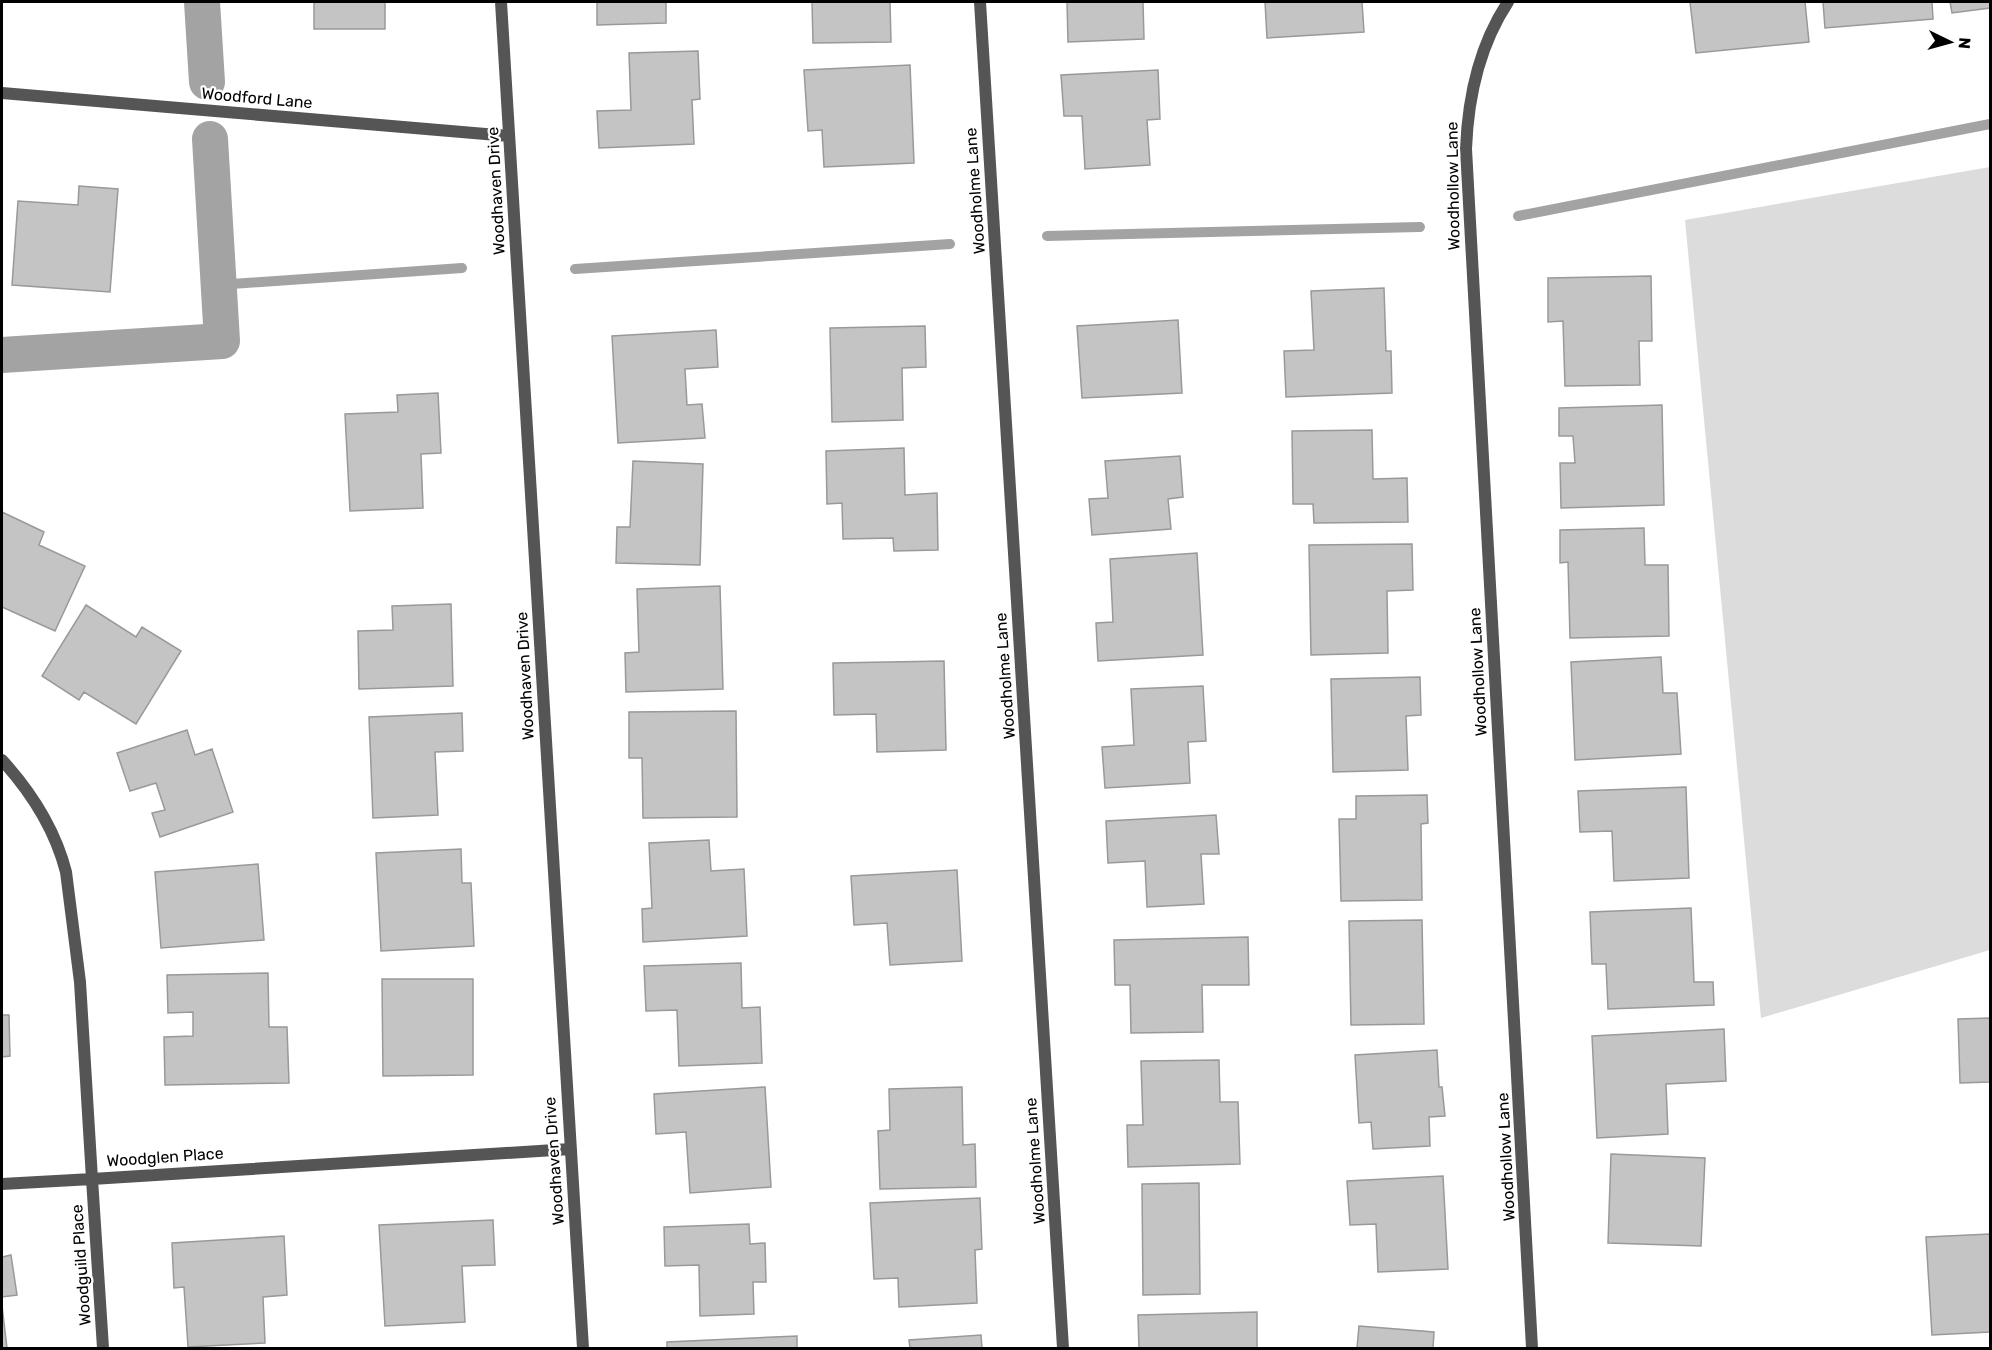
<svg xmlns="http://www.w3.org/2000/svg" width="1992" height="1350" viewBox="0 0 1992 1350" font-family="Rubik,sans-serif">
<rect width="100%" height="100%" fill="#fff"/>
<!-- green -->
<path fill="#dcdcdc" d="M 1990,167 L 1990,950 L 1761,1018 L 1685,220 Z"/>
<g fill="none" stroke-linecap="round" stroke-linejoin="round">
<!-- stream -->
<path stroke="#a3a3a3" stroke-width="10" d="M 1518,216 L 1990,124
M 1047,236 L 1420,227
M 575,269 L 950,244
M 218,285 L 462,268"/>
<!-- canal -->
<path stroke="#a3a3a3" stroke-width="36" d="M 202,2 L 207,82
M 2,355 L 222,341 L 210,139"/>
</g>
<!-- building -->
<path fill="#c4c4c4" stroke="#999" stroke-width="1.5" d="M 314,2 L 385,2 L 385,29 L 314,29 Z
M 597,2 L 666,2 L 666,23 L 597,25 Z
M 812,2 L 890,2 L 891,42 L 813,43 Z
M 1067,2 L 1143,2 L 1144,39 L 1068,42 Z
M 1265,2 L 1362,2 L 1364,32 L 1267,38 Z
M 1690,2 L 1805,2 L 1809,42 L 1696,53 Z
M 1823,2 L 1932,2 L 1933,19 L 1825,28 Z
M 1950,2 L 1990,2 L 1990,8 L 1952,13 Z
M 698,51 L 700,99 L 692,100 L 694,144 L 599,148 L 597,111 L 631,110 L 629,53 Z
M 910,65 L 914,163 L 824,167 L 822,130 L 808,131 L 804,70 Z
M 1158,70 L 1160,119 L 1147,120 L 1150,165 L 1085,169 L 1082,116 L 1064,116 L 1061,75 Z
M 79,186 L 118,189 L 110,292 L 12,285 L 18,201 L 78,205 Z
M 1651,276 L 1652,341 L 1639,341 L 1640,385 L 1565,386 L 1563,321 L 1548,322 L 1548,278 Z
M 1384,288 L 1386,351 L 1391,351 L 1392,393 L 1286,397 L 1284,351 L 1314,350 L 1311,291 Z
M 1178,320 L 1182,393 L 1082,398 L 1077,326 Z
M 925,326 L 926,367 L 902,368 L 903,420 L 832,422 L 830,328 Z
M 716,330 L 718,367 L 685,369 L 687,405 L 702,404 L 705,438 L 618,443 L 612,336 Z
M 438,393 L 441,453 L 421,454 L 423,508 L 350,511 L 345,414 L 398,412 L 397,395 Z
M 1662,405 L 1664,505 L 1561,508 L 1560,463 L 1575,463 L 1573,436 L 1559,436 L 1559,408 Z
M 1372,430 L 1373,479 L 1407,478 L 1408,522 L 1314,523 L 1313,504 L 1293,504 L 1292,431 Z
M 904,448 L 905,495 L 937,493 L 938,550 L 894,551 L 893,538 L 843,539 L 842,503 L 827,504 L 826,451 Z
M 1180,456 L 1183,497 L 1168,499 L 1171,529 L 1092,535 L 1089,499 L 1108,498 L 1105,461 Z
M 633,461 L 703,464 L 700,565 L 616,563 L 617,527 L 630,527 Z
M 2,512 L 44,532 L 39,545 L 85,566 L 55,631 L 2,607 Z
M 1644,528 L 1645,565 L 1668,565 L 1669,636 L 1570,638 L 1568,562 L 1560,563 L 1560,530 Z
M 1412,544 L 1413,590 L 1387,591 L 1388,653 L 1311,655 L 1309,545 Z
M 1197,553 L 1203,655 L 1098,661 L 1096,623 L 1113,622 L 1110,559 Z
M 720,586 L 723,689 L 626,692 L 625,653 L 639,652 L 637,589 Z
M 451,604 L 453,686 L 359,689 L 358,631 L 393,630 L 392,606 Z
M 86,605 L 136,637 L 142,627 L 181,651 L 136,724 L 84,692 L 79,700 L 42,676 Z
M 1661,657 L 1663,693 L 1677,693 L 1681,754 L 1575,760 L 1571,662 Z
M 944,661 L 946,750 L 877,752 L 876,714 L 834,715 L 833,663 Z
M 1420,677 L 1421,715 L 1406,716 L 1408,770 L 1333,772 L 1331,679 Z
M 1203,686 L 1206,741 L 1188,742 L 1190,783 L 1105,788 L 1102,747 L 1134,745 L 1131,689 Z
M 736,711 L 737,817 L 643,818 L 642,758 L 629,758 L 629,712 Z
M 462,713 L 463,751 L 435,752 L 438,815 L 373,818 L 369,717 Z
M 187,730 L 195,755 L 212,749 L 233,812 L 160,837 L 152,813 L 165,810 L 156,783 L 130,791 L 117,753 Z
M 1686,787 L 1689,878 L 1614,881 L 1612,831 L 1580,832 L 1578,791 Z
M 1427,795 L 1428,823 L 1421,824 L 1422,900 L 1341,901 L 1339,819 L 1356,819 L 1356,796 Z
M 1216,815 L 1219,854 L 1201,854 L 1204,904 L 1147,907 L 1145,861 L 1108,863 L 1106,821 Z
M 709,840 L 711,871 L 744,869 L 747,936 L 643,942 L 642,909 L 652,908 L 649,843 Z
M 461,849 L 462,883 L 471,883 L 474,946 L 381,951 L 376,853 Z
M 258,864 L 264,940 L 161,948 L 155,872 Z
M 957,870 L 962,961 L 890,965 L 887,923 L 854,925 L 851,876 Z
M 1691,908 L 1694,982 L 1713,982 L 1714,1005 L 1608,1009 L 1606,964 L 1592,964 L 1590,912 Z
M 1422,920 L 1424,1024 L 1351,1025 L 1349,921 Z
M 1248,937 L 1249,985 L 1202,985 L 1203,1032 L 1131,1033 L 1130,985 L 1115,985 L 1114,940 Z
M 741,963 L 742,1008 L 760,1007 L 762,1063 L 679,1066 L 677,1010 L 646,1011 L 644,966 Z
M 268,973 L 269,1027 L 287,1027 L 289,1083 L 165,1085 L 164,1037 L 193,1036 L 193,1012 L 168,1013 L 167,975 Z
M 382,979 L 473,979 L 473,1075 L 383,1076 Z
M 2,1015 L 9,1015 L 10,1056 L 2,1057 Z
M 1990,1018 L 1990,1082 L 1960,1083 L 1958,1019 Z
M 1724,1029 L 1726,1081 L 1666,1084 L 1668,1134 L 1597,1138 L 1592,1036 Z
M 1437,1050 L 1439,1087 L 1442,1087 L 1445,1116 L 1429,1117 L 1430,1146 L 1373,1149 L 1371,1122 L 1359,1123 L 1355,1055 Z
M 1219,1060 L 1220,1102 L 1238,1102 L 1240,1164 L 1128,1167 L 1127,1125 L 1143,1125 L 1141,1061 Z
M 765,1087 L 771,1187 L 690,1193 L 686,1132 L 656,1134 L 654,1094 Z
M 962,1087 L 963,1145 L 975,1144 L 976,1187 L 880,1189 L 878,1131 L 890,1130 L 889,1089 Z
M 1611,1154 L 1705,1158 L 1701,1246 L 1608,1243 Z
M 1443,1176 L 1448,1269 L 1378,1272 L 1376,1224 L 1350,1225 L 1347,1181 Z
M 1199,1183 L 1200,1294 L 1143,1295 L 1142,1184 Z
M 980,1198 L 982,1249 L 975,1250 L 977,1303 L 899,1307 L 898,1278 L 874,1279 L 870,1203 Z
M 493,1220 L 495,1265 L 462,1266 L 465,1322 L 385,1326 L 379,1225 Z
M 749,1224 L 750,1244 L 765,1243 L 766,1282 L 753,1282 L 754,1314 L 700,1316 L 699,1265 L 665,1266 L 664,1227 Z
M 1990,1234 L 1990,1332 L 1932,1335 L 1926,1237 Z
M 284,1236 L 287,1295 L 263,1297 L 265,1343 L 188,1347 L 184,1287 L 174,1288 L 172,1243 Z
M 11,1255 L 17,1295 L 2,1297 L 2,1257 Z
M 2,1306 L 7,1348 L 2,1348 Z
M 1257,1312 L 1257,1348 L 1139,1348 L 1138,1315 Z
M 1359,1326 L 1434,1332 L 1433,1348 L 1357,1348 Z
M 981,1335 L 982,1348 L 910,1348 L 909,1340 Z
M 797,1336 L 797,1348 L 667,1348 L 667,1342 Z"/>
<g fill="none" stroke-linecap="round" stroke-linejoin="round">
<!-- minor -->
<path stroke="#555" stroke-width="12" d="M 501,2 L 583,1348
M 980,2 L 1063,1348
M 1508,2 C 1479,46 1468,96 1466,149 L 1532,1348
M 2,93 L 509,136
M 2,760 C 32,793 55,829 66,872 L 80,982 L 92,1179 L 570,1149
M 2,1184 L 92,1179 L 103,1348"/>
</g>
<g text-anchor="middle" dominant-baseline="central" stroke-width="4.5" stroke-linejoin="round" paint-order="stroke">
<!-- street labels -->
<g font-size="16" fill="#000" stroke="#fff">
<text transform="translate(257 98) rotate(5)">Woodford Lane</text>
<text transform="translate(1453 186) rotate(-91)">Woodhollow Lane</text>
<text transform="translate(496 191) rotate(-93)">Woodhaven Drive</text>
<text transform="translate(975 191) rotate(-94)">Woodholme Lane</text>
<text transform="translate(1478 672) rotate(-93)">Woodhollow Lane</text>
<text transform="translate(525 676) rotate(-93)">Woodhaven Drive</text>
<text transform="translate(1005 676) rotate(-94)">Woodholme Lane</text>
<text transform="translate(165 1157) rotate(-4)">Woodglen Place</text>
<text transform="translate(1506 1157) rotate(-93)">Woodhollow Lane</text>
<text transform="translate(554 1161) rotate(-94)">Woodhaven Drive</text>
<text transform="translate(1035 1161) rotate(-94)">Woodholme Lane</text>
<text transform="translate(81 1265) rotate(-94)">Woodguild Place</text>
</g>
</g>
<!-- border -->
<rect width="1992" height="1350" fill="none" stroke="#000000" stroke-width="6"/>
<!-- north arrow -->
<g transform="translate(1950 42) rotate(95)" stroke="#ffffff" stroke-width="4.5" paint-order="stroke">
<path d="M0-4.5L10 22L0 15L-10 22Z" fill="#000000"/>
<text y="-9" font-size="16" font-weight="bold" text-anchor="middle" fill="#000000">N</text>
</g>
</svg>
